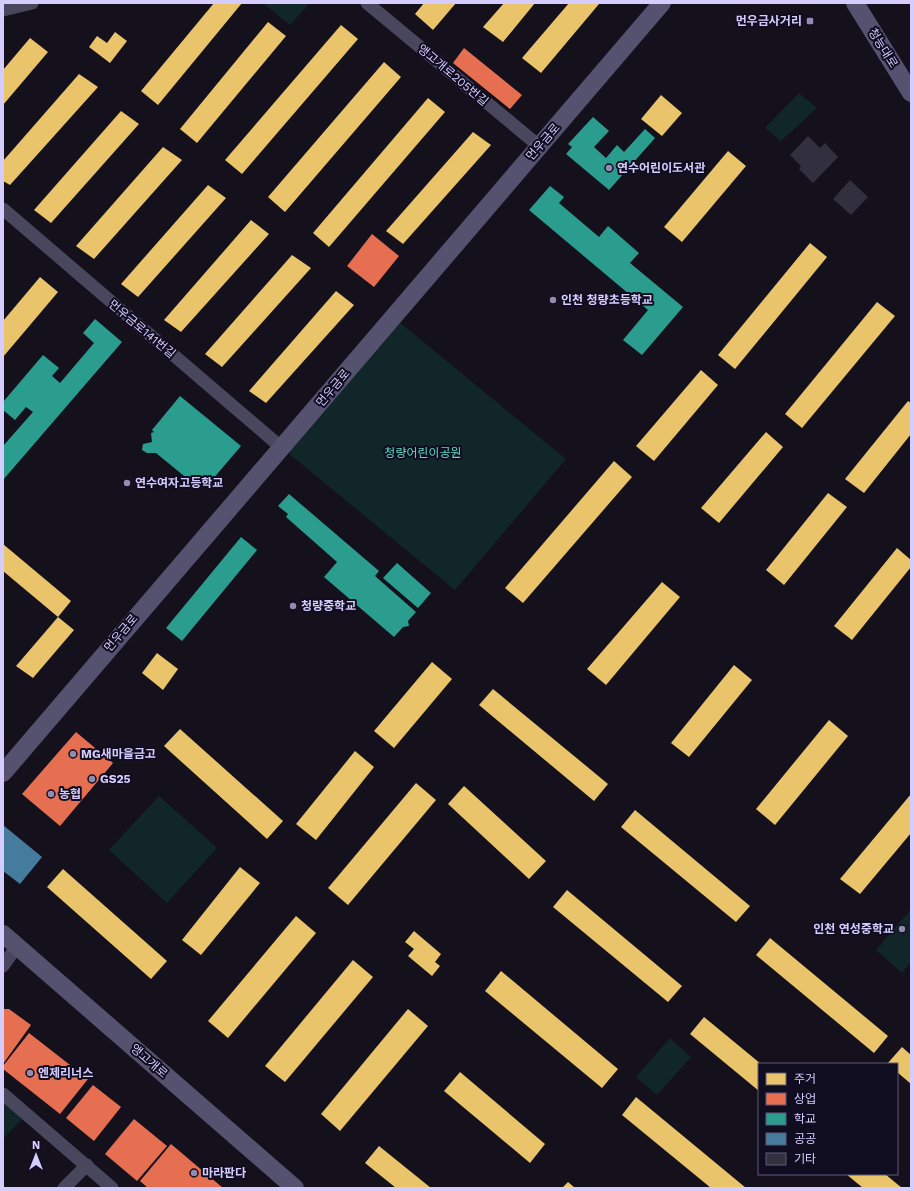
<svg xmlns="http://www.w3.org/2000/svg" width="914" height="1191" viewBox="0 0 914 1191" font-family="'Work Sans','Noto Sans KR',sans-serif">
<rect width="100%" height="100%" fill="#14111c"/>
<!-- green -->
<path fill="#112628" d="M 263,3 L 310,3 L 290,25 Z
M 799,93 L 817,108 L 781,141 L 765,128 Z
M 393,317 L 566,459 L 455,590 L 282,448 Z
M 159,796 L 217,848 L 167,903 L 109,850 Z
M 911,909 L 911,962 L 902,973 L 876,950 Z
M 670,1038 L 691,1057 L 657,1095 L 636,1077 Z
M 3,1094 L 27,1114 L 3,1139 Z"/>
<!-- homes -->
<path fill="#e9c46a" d="M 214,3 L 242,3 L 158,105 L 141,91 Z
M 424,3 L 456,3 L 433,30 L 415,14 Z
M 504,3 L 535,3 L 503,42 L 483,27 Z
M 569,3 L 599,4 L 541,73 L 522,58 Z
M 268,22 L 286,36 L 197,143 L 180,129 Z
M 341,25 L 358,39 L 242,174 L 225,160 Z
M 115,32 L 127,41 L 110,63 L 89,47 L 97,36 L 107,43 Z
M 30,38 L 48,52 L 3,105 L 3,70 Z
M 384,62 L 401,77 L 285,212 L 268,197 Z
M 79,74 L 98,87 L 10,185 L 3,181 L 3,161 Z
M 661,95 L 682,113 L 662,136 L 641,119 Z
M 428,98 L 445,112 L 329,247 L 313,233 Z
M 121,111 L 139,124 L 51,223 L 34,210 Z
M 473,132 L 491,145 L 403,244 L 386,231 Z
M 163,147 L 182,160 L 94,259 L 76,246 Z
M 728,151 L 746,166 L 682,242 L 664,227 Z
M 208,185 L 226,198 L 138,297 L 121,284 Z
M 251,220 L 269,234 L 181,332 L 164,320 Z
M 810,243 L 827,257 L 735,369 L 718,355 Z
M 292,255 L 311,268 L 222,367 L 205,354 Z
M 40,277 L 58,292 L 3,357 L 3,321 Z
M 336,291 L 354,305 L 266,403 L 249,391 Z
M 877,302 L 895,316 L 802,428 L 785,414 Z
M 701,370 L 718,385 L 654,461 L 636,446 Z
M 908,401 L 911,403 L 911,434 L 864,493 L 845,479 Z
M 766,432 L 783,447 L 719,523 L 701,508 Z
M 614,461 L 632,477 L 523,603 L 505,588 Z
M 828,493 L 847,507 L 784,585 L 766,570 Z
M 3,544 L 71,601 L 58,617 L 3,571 Z
M 897,548 L 911,560 L 911,567 L 852,640 L 834,626 Z
M 662,582 L 680,597 L 606,685 L 587,669 Z
M 58,617 L 74,630 L 33,678 L 16,666 Z
M 157,653 L 178,669 L 163,690 L 142,673 Z
M 432,662 L 452,679 L 394,748 L 374,731 Z
M 734,665 L 752,680 L 689,757 L 671,743 Z
M 493,689 L 608,784 L 594,801 L 479,705 Z
M 829,720 L 848,736 L 775,825 L 756,809 Z
M 180,729 L 283,821 L 267,839 L 164,746 Z
M 355,751 L 374,767 L 316,840 L 296,824 Z
M 416,783 L 436,800 L 348,905 L 328,888 Z
M 464,786 L 546,861 L 529,879 L 448,804 Z
M 911,794 L 911,833 L 860,894 L 840,879 Z
M 635,810 L 750,906 L 736,922 L 621,827 Z
M 240,867 L 260,883 L 201,955 L 182,940 Z
M 63,869 L 167,961 L 151,979 L 47,887 Z
M 567,890 L 682,986 L 668,1002 L 553,907 Z
M 296,916 L 316,933 L 228,1038 L 208,1021 Z
M 414,931 L 441,954 L 435,962 L 440,966 L 432,976 L 408,956 L 414,949 L 405,942 Z
M 770,938 L 888,1036 L 874,1053 L 756,955 Z
M 353,960 L 373,977 L 285,1082 L 265,1066 Z
M 501,971 L 618,1069 L 602,1088 L 485,991 Z
M 408,1009 L 428,1026 L 340,1131 L 321,1114 Z
M 704,1017 L 761,1064 L 759,1064 L 759,1091 L 690,1034 Z
M 902,1047 L 911,1055 L 911,1084 L 897,1072 L 897,1064 L 887,1064 Z
M 460,1072 L 545,1144 L 530,1163 L 444,1091 Z
M 636,1097 L 746,1188 L 711,1188 L 622,1115 Z
M 379,1146 L 431,1188 L 396,1188 L 365,1163 Z
M 846,1174 L 885,1174 L 902,1188 L 863,1188 Z
M 568,1182 L 575,1188 L 562,1188 Z"/>
<!-- shops -->
<path fill="#e76f51" d="M 464,48 L 522,95 L 510,109 L 453,63 Z
M 372,234 L 399,256 L 374,287 L 347,266 Z
M 76,732 L 113,763 L 60,826 L 22,794 Z
M 3,1009 L 9,1009 L 31,1025 L 3,1064 Z
M 29,1033 L 88,1079 L 60,1114 L 3,1069 L 3,1066 Z
M 93,1085 L 121,1107 L 94,1141 L 66,1118 Z
M 134,1119 L 167,1146 L 137,1181 L 105,1154 Z
M 171,1144 L 223,1188 L 148,1188 L 140,1181 Z"/>
<!-- schools -->
<path fill="#2a9d8f" d="M 593,117 L 609,131 L 594,147 L 606,158 L 617,145 L 624,152 L 645,129 L 655,138 L 609,190 L 566,154 L 572,147 L 568,144 Z
M 550,186 L 564,197 L 559,203 L 599,237 L 608,226 L 639,253 L 630,263 L 683,307 L 642,355 L 623,340 L 648,310 L 529,210 Z
M 95,319 L 122,342 L 3,480 L 3,446 L 33,412 L 26,407 L 15,420 L 3,410 L 3,402 L 43,355 L 59,368 L 52,376 L 60,383 L 94,343 L 83,333 Z
M 180,396 L 241,446 L 212,480 L 209,478 L 200,489 L 156,453 L 147,453 L 142,450 L 143,444 L 152,442 L 151,433 L 154,432 L 152,430 Z
M 289,494 L 379,571 L 375,576 L 416,612 L 408,621 L 409,626 L 403,627 L 394,637 L 324,577 L 337,562 L 286,517 L 288,514 L 278,506 Z
M 241,537 L 257,550 L 182,641 L 166,628 Z
M 397,563 L 431,593 L 418,608 L 383,578 Z"/>
<!-- public -->
<path fill="#457b9d" d="M 3,825 L 42,857 L 20,884 L 3,871 Z"/>
<!-- building -->
<path fill="#322f3e" d="M 808,136 L 820,148 L 825,143 L 838,157 L 813,183 L 799,169 L 801,166 L 790,155 Z
M 850,180 L 868,197 L 851,215 L 833,199 Z"/>
<g fill="none" stroke-linecap="round" stroke-linejoin="round">
<!-- street -->
<path stroke="#49475d" stroke-width="13" d="M 367,3 L 539,146
M 3,10 L 32,3
M 3,209 L 282,448
M 3,966 L 17,946
M 3,1094 L 112,1188
M 64,1188 L 87,1165"/>
<!-- secondary -->
<path stroke="#555270" stroke-width="18" d="M 855,3 L 911,93
M 3,773 L 662,3
M 3,934 L 295,1188"/>
</g>
<!-- markers -->
<g fill="#918baf" stroke="#110d20" stroke-width="1.5">
<rect x="806" y="17" width="8" height="8" rx="2"/>
<circle cx="609" cy="168" r="4"/>
<circle cx="553" cy="300" r="4"/>
<circle cx="127" cy="483" r="4"/>
<circle cx="293" cy="606" r="4"/>
<circle cx="73" cy="754" r="4"/>
<circle cx="92" cy="779" r="4"/>
<circle cx="51" cy="794" r="4"/>
<circle cx="902" cy="929" r="4"/>
<circle cx="30" cy="1073" r="4"/>
<circle cx="194" cy="1173" r="4"/>
</g>
<g text-anchor="middle" dominant-baseline="central" stroke-width="4" stroke-linejoin="round" paint-order="stroke">
<!-- poi labels -->
<g font-size="12" font-weight="bold" fill="#d5cdfe" stroke="#110d20" text-anchor="start">
<text x="802" y="21" text-anchor="end">먼우금사거리</text>
<text x="617" y="168">연수어린이도서관</text>
<text x="561" y="300">인천 청량초등학교</text>
<text x="135" y="483">연수여자고등학교</text>
<text x="301" y="606">청량중학교</text>
<text x="81" y="754">MG새마을금고</text>
<text x="100" y="779">GS25</text>
<text x="59" y="794">농협</text>
<text x="894" y="929" text-anchor="end">인천 연성중학교</text>
<text x="38" y="1073">엔제리너스</text>
<text x="202" y="1173">마라판다</text>
</g>
<!-- street labels -->
<g font-size="12" fill="#d5cdfe" stroke="#110d20">
<text transform="translate(883 48) rotate(58)">청능대로</text>
<text transform="translate(453 75) rotate(40)">앵고개로205번길</text>
<text transform="translate(543 142) rotate(-49)">먼우금로</text>
<text transform="translate(142 329) rotate(40)">먼우금로141번길</text>
<text transform="translate(333 388) rotate(-50)">먼우금로</text>
<text transform="translate(121 633) rotate(-50)">먼우금로</text>
<text transform="translate(149 1061) rotate(41)">앵고개로</text>
</g>
<!-- park labels -->
<g font-size="12" fill="#5addc3" stroke="#110d20">
<text x="423" y="453">청량어린이공원</text>
</g>
</g>
<!-- border -->
<rect width="914" height="1191" fill="none" stroke="#d5cdfe" stroke-width="8"/>
<!-- legend -->
<rect x="758" y="1063" width="140" height="112" fill="#110d20" stroke="#5f5a79"/>
<rect x="766" y="1073" width="20" height="12" fill="#e9c46a" stroke="#5f5a79"/>
<text x="794" y="1083" font-size="12" fill="#d5cdfe">주거</text>
<rect x="766" y="1093" width="20" height="12" fill="#e76f51" stroke="#5f5a79"/>
<text x="794" y="1103" font-size="12" fill="#d5cdfe">상업</text>
<rect x="766" y="1113" width="20" height="12" fill="#2a9d8f" stroke="#5f5a79"/>
<text x="794" y="1123" font-size="12" fill="#d5cdfe">학교</text>
<rect x="766" y="1133" width="20" height="12" fill="#457b9d" stroke="#5f5a79"/>
<text x="794" y="1143" font-size="12" fill="#d5cdfe">공공</text>
<rect x="766" y="1153" width="20" height="12" fill="#322f3e" stroke="#5f5a79"/>
<text x="794" y="1163" font-size="12" fill="#d5cdfe">기타</text>
<!-- north arrow -->
<g transform="translate(36 1155)" stroke="#110d20" stroke-width="3" paint-order="stroke">
<path d="M0-3L7 15L0 10L-7 15Z" fill="#d5cdfe"/>
<text y="-6" font-size="11" font-weight="bold" text-anchor="middle" fill="#d5cdfe">N</text>
</g>
</svg>
